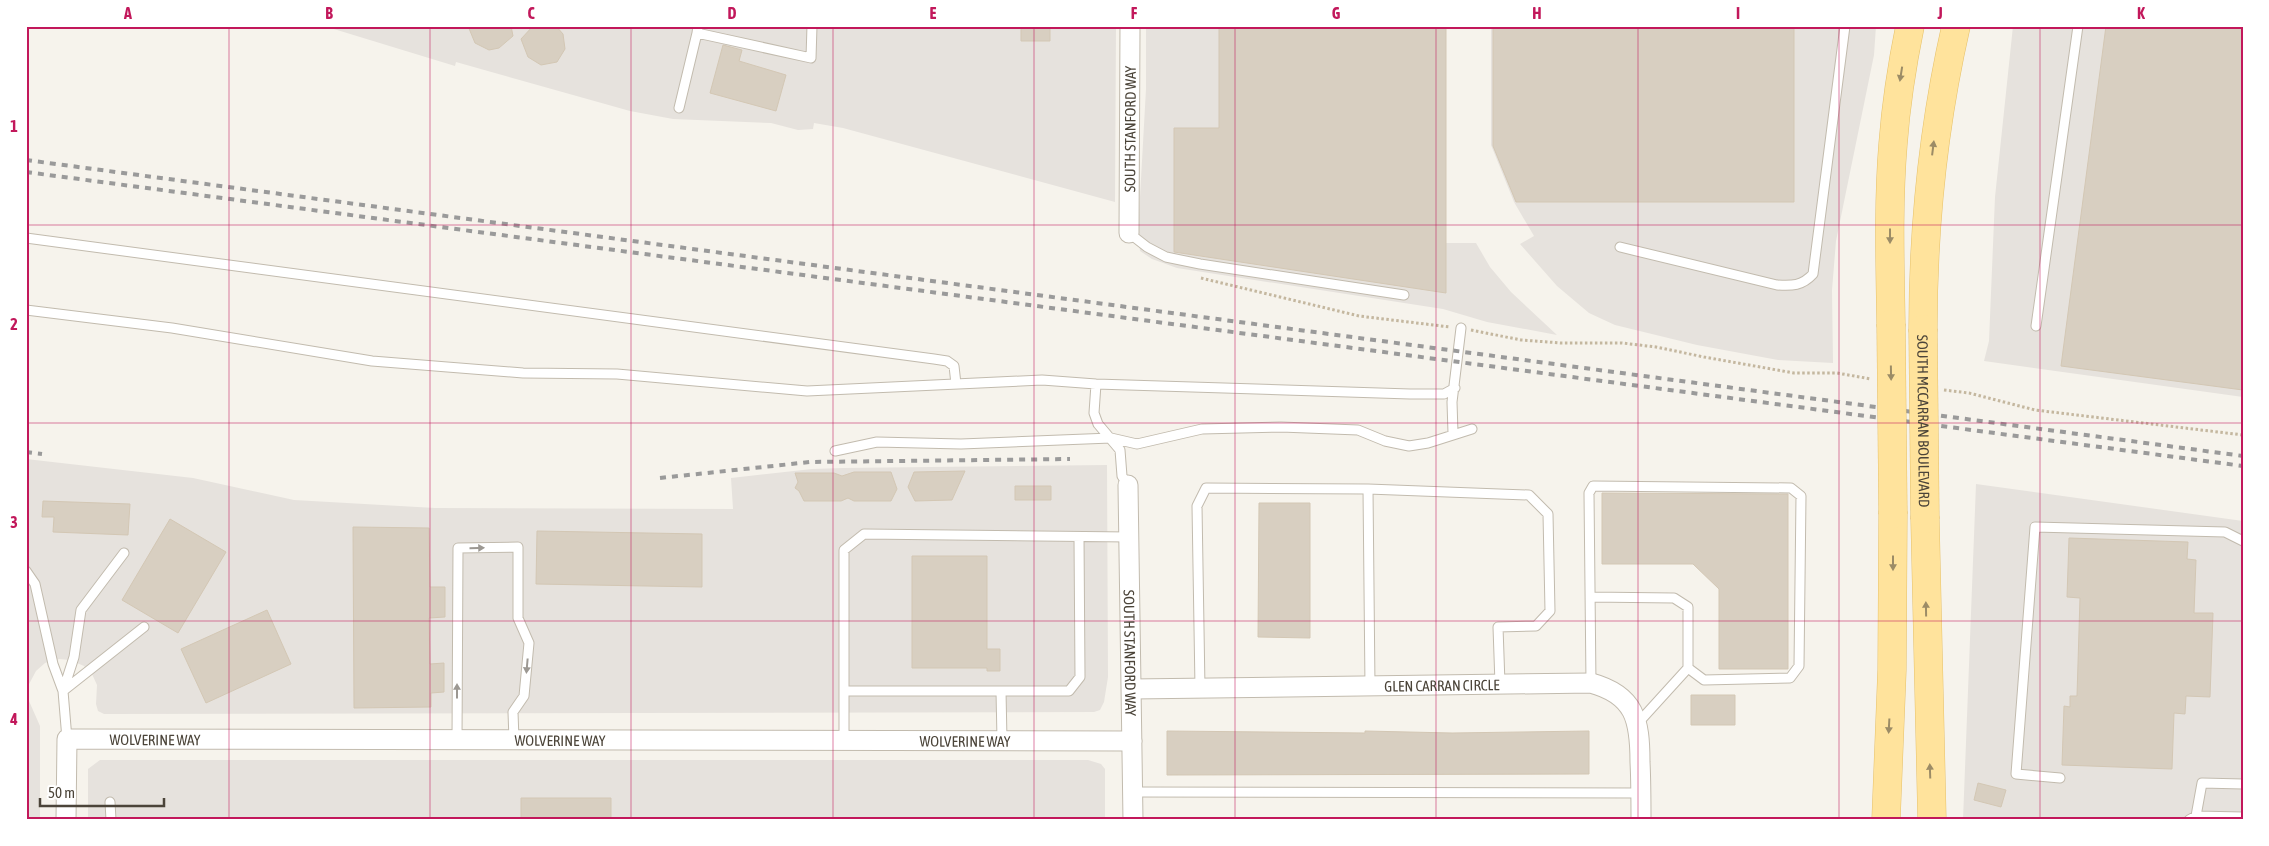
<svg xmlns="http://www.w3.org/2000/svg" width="2269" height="846" viewBox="0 0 2269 846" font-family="'Asap Condensed',sans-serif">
<rect width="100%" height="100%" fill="#f6f3ec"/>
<!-- industrial -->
<path fill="#e6e2dd" d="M 324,26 L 1116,26 L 1115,202 L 843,128 L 814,123 L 813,129 L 798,130 L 771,123 L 673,119 L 630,111 L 456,62 L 455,66 Z
M 1146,26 L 1445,26 L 1445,243 L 1476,243 L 1490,267 L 1511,292 L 1557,335 L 1487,322 L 1443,309 L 1177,268 L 1152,259 L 1140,251 L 1138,233 L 1146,89 Z
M 1491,26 L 1876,26 L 1874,55 L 1836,241 L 1832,290 L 1833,363 L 1778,360 L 1697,345 L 1615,325 L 1589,313 L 1557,286 L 1520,244 L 1534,236 L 1514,202 L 1491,145 Z
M 2013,26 L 2243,26 L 2243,397 L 1984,361 L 1989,341 L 1995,197 Z
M 26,459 L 193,478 L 294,500 L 435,508 L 733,509 L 731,478 L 812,469 L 843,468 L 1107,465 L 1108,677 L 1104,702 L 1100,710 L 1094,712 L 104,714 L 98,711 L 96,704 L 97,685 L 92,674 L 84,666 L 70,660 L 59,659 L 45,663 L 36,671 L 28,686 L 29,701 L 40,726 L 40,820 L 26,820 Z
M 1976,484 L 2243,521 L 2243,820 L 1963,820 Z
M 100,760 L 1088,760 L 1101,764 L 1105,769 L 1105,820 L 88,820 L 88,769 Z"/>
<!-- building -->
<path fill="#d8cfc1" stroke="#d3c7b4" d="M 468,26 L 511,26 L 513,36 L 499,48 L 489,50 L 475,43 Z
M 533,26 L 556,26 L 563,34 L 565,49 L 557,62 L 541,65 L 528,57 L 521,39 Z
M 1021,26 L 1050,26 L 1050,41 L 1021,41 Z
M 1219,26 L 1446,26 L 1446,293 L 1174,252 L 1174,128 L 1219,128 Z
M 1493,26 L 1794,26 L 1794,202 L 1516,202 L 1493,146 Z
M 2106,26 L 2243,26 L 2243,390 L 2061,366 Z
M 723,45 L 742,50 L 739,61 L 786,75 L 776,111 L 710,93 Z
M 965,471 L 952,500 L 915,501 L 908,487 L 914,472 Z
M 854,472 L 891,472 L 897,489 L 891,501 L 854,501 L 848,498 L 841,501 L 804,501 L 799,491 L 795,488 L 798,482 L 795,473 L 834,473 L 842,476 Z
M 1015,486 L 1051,486 L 1051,500 L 1015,500 Z
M 1602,493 L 1788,494 L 1788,669 L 1719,669 L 1719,589 L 1693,564 L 1602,564 Z
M 43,501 L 130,504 L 128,535 L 53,532 L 54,517 L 42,517 Z
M 1259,503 L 1310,503 L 1310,638 L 1258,637 Z
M 170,519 L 226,552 L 178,633 L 122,600 Z
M 353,527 L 429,528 L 430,587 L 445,587 L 445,617 L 429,618 L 430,664 L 444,663 L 444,692 L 431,693 L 431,707 L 354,708 Z
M 537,531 L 702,534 L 702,587 L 536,584 Z
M 2069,538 L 2188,542 L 2187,559 L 2196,560 L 2194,613 L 2213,613 L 2210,697 L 2186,696 L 2185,714 L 2174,713 L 2172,769 L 2062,765 L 2064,706 L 2070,707 L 2070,696 L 2077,696 L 2080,598 L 2067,597 Z
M 912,556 L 987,556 L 987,649 L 1000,649 L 1000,671 L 987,671 L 987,668 L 912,668 Z
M 267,610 L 291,664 L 206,703 L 181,649 Z
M 1691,695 L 1735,695 L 1735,725 L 1691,725 Z
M 1167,731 L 1365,733 L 1365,731 L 1452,733 L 1589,731 L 1589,774 L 1167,775 Z
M 1978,783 L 2006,790 L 2001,807 L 1974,800 Z
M 521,798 L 611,798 L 611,820 L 521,820 Z"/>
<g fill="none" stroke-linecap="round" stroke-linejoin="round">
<!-- service casing -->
<g stroke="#c2bbae" stroke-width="11">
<path id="service" d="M 698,26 L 697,33 L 811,58 L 812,26
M 679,108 L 697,33
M 1129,233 L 1147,247 L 1166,257 L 1200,264 L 1404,295
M 26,238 L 934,359 L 947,361 L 954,366 L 956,384
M 1620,247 L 1777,285 C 1792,286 1802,286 1813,274 L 1845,26
M 26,310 L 172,328 L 372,361 L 523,373 L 617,374 L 807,391 L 1042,380 L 1096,384 L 1410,394 L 1444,394 L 1455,388
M 2036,326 L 2078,26
M 1096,384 L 1094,413 L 1098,424 L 1120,450 L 1122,476 L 1128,485
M 1453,433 L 1452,402 L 1461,328
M 835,451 L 877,442 L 961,444 L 1111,438 L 1137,444 L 1202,429 L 1281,427 L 1358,430 L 1385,441 L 1409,446 L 1428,443 L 1472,429
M 1368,489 L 1370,686
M 26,571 L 35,584 L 53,664 L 63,691 L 67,739
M 1590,597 L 1674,598 L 1688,607 L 1688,668 L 1704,680 L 1790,678 L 1799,666 L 1801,496 L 1791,488 L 1593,486 L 1589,493 L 1591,683
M 1200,688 L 1197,506 L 1206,488 L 1368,489 L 1529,495 L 1548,514 L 1550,611 L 1536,626 L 1498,627 L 1500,684
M 63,691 L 74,657 L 81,610 L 124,553
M 63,691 L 144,627
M 844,691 L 1069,691 L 1080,677 L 1079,537
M 1001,691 L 1002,740
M 1638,723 L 1688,668
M 457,740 L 458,548 L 518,547 L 518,618 L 529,643 L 524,696 L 513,712 L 514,740
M 844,740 L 844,550 L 864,534 L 1129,537
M 2060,778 L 2016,774 L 2035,527 L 2225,532 L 2243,541
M 1133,792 L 1641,793
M 110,802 L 111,820
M 2196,816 L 2243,817
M 2189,820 L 2196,816 L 2202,783 L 2243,784"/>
</g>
<!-- minor casing -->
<g stroke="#c2bbae" stroke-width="21">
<g id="minor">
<path id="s1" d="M 1129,233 L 1130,26"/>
<path id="s2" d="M 1128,485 L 1133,820"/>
<path id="s3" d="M 1132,689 L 1591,683 C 1635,695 1640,720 1640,762 C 1641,781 1641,800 1641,820"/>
<path id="s4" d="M 66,820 L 67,739 L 1132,741"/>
</g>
</g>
<!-- primary casing -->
<g stroke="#e6c16a" stroke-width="29">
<path id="primary" d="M 1891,324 C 1890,264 1888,204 1893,144 C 1896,104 1902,65 1910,26
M 1923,329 C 1923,226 1933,127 1956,26
M 1925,519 L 1932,820
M 1886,820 L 1892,670 L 1893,514"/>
</g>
<!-- path -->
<path stroke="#c4b79f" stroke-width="3" stroke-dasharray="2.5 2.5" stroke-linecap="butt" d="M 1201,278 L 1359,316 L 1450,327
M 1471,330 L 1521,340 L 1561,343 L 1622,343 L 1656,347 L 1704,357 L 1794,373 L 1837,373 L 1871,379
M 1944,390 L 1969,393 L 2035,410 L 2243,435"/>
<!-- service -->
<use href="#service" stroke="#fff" stroke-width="9"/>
<!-- minor -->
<use href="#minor" stroke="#fff" stroke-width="19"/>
<!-- primary -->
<use href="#primary" stroke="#ffe39c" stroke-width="28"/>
<!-- rail -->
<path stroke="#9a9a9a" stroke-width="4" stroke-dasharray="6 6" stroke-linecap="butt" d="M 26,160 L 2243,456
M 26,172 L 2243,466
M 26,452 L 42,454
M 660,478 L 810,462 L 1070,459"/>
<!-- primary-bridge casing -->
<g stroke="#e6c16a" stroke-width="29" stroke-linecap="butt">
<g id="primary-bridge">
<path d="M 1891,324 L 1893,514"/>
<path id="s5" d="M 1923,329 L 1925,519"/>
</g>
</g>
<!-- primary-bridge -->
<use href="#primary-bridge" stroke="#ffe39c" stroke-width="28"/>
</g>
<!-- one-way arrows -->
<defs><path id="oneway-solid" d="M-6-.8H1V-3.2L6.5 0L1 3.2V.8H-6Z" transform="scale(1.25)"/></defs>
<g fill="#9c8c66">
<use href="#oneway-solid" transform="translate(1901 74) rotate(99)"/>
<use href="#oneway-solid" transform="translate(1933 148) rotate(-83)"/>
<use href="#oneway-solid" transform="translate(1890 236) rotate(90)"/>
<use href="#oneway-solid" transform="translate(1891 373) rotate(89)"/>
<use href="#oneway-solid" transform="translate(1893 563) rotate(90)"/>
<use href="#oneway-solid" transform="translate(1926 609) rotate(-91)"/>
<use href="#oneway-solid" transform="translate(1889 726) rotate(93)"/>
<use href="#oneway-solid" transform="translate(1930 771) rotate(-92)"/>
</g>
<g fill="#9c9892">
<use href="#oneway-solid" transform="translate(477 548) rotate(-1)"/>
<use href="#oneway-solid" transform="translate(527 666) rotate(95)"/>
<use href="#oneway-solid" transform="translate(457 691) rotate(-90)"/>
</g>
<!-- grid -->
<path fill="none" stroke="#c2185b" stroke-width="1" stroke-opacity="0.55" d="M 229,26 L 229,820M 430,26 L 430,820M 631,26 L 631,820M 833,26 L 833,820M 1034,26 L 1034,820M 1235,26 L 1235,820M 1436,26 L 1436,820M 1638,26 L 1638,820M 1839,26 L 1839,820M 2040,26 L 2040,820M 26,225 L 2243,225M 26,423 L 2243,423M 26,621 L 2243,621"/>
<g text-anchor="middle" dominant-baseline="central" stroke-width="4.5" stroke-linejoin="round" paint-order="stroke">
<!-- street labels -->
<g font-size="15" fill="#4b4439" stroke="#fff">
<text stroke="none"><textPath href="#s1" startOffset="104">SOUTH STANFORD WAY</textPath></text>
<text stroke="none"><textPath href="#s5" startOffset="92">SOUTH MCCARRAN BOULEVARD</textPath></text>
<text stroke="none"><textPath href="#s2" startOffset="168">SOUTH STANFORD WAY</textPath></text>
<text stroke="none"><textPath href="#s3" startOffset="310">GLEN CARRAN CIRCLE</textPath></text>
<text stroke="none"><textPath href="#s4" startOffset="169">WOLVERINE WAY</textPath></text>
<text stroke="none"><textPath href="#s4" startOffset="574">WOLVERINE WAY</textPath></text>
<text stroke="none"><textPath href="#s4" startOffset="979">WOLVERINE WAY</textPath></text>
</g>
</g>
<!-- border -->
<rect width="2269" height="846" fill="none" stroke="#ffffff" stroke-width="55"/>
<!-- scale -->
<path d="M40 798v8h124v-8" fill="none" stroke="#4b4439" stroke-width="2.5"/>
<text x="48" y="798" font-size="15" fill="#4b4439" stroke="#ffffff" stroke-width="4" paint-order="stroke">50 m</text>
<rect x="28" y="28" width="2214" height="790" fill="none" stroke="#c2185b" stroke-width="2"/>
<g font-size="16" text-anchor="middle" font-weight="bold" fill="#c2185b">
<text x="128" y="19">A</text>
<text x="329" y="19">B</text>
<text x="531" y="19">C</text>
<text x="732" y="19">D</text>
<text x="933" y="19">E</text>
<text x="1134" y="19">F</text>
<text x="1336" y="19">G</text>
<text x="1537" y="19">H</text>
<text x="1738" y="19">I</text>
<text x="1940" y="19">J</text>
<text x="2141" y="19">K</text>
<text x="14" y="132">1</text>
<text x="14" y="330">2</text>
<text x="14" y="528">3</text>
<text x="14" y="725">4</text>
</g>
</svg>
